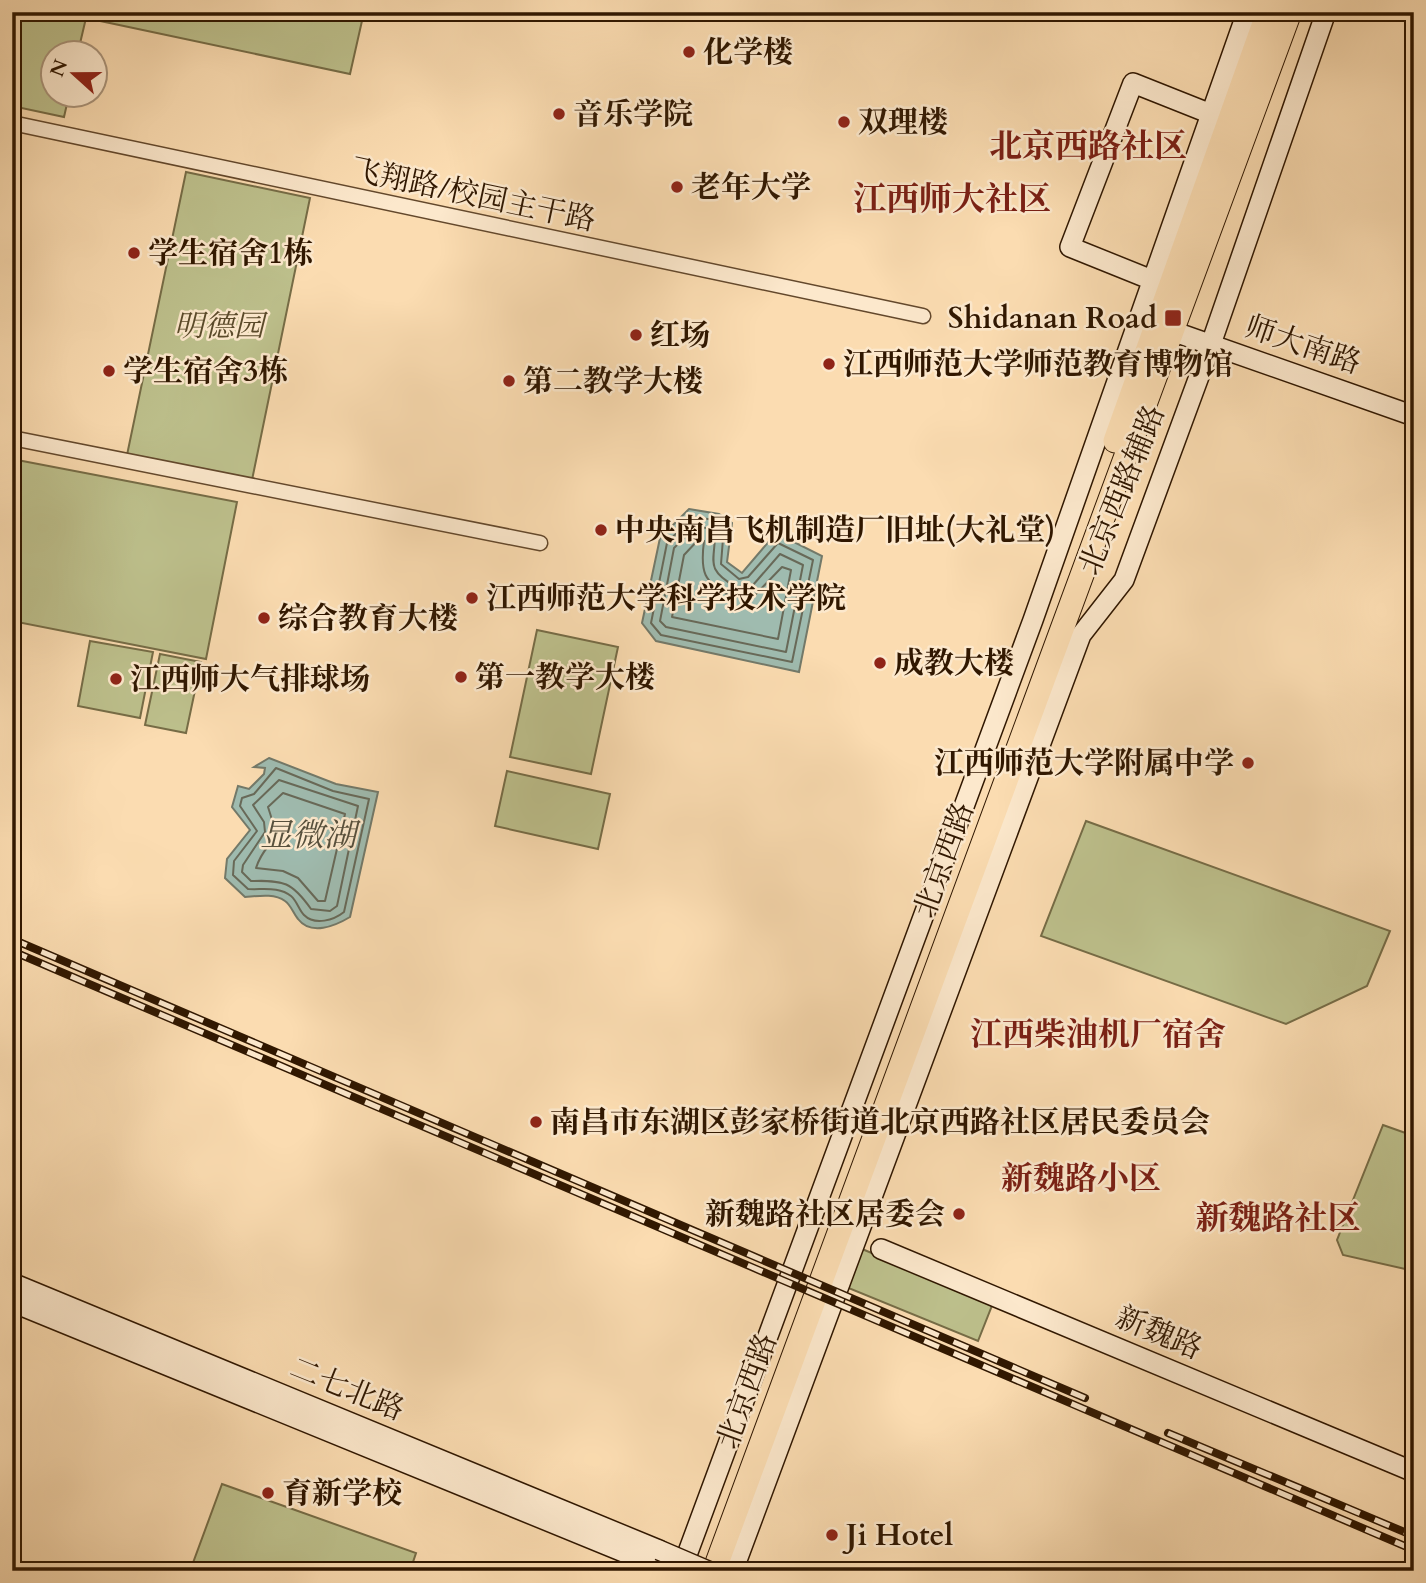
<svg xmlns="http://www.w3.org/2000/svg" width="1426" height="1583" viewBox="0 0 1426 1583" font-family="Cardo,'Noto Serif SC',serif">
<rect width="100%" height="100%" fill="#fbdcb1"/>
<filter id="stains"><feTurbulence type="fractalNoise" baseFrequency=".00286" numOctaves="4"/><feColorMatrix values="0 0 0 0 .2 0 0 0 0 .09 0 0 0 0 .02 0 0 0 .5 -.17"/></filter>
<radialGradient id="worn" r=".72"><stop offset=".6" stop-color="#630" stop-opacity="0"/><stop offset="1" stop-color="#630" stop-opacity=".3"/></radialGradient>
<!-- green -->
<path fill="#bdc08c" stroke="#766c46" stroke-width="2" d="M 12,12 L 364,12 L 350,74 L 86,18 L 78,52 L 52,52 L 52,94 L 69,95 L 64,117 L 12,106 Z
M 186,172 L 310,198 L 252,480 L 127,455 Z
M 12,459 L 237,502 L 206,659 L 12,621 Z
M 537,630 L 618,647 L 591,774 L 510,757 Z
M 90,641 L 153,652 L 140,718 L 78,706 Z
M 160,654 L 201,662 L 186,733 L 145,725 Z
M 507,771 L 610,794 L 598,849 L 495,826 Z
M 1086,821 L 1390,931 L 1367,986 L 1286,1024 L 1041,936 Z
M 1383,1125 L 1414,1136 L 1414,1271 L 1343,1255 L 1337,1240 Z
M 862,1249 L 993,1303 L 978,1341 L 846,1287 Z
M 222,1484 L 416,1553 L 410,1571 L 190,1571 Z"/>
<!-- water -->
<path fill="#9fbbaf" stroke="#737969" stroke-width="2" d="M 689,509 L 719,514 L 732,523 L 727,562 L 742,573 L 776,533 L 822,556 L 799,672 L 656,641 L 642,623 L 660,538 Z
M 269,758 L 336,784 L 378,792 L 350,917 C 335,926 311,936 298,919 C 293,913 291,905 285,901 C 274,893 258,896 245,897 L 225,878 L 227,859 L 250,830 L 232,807 L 238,786 L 249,789 L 264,774 L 265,768 L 254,767 Z"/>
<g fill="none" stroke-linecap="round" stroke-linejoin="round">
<!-- shore -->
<path stroke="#686958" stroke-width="2" d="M 692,517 L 716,520 L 724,526 L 721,564 L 739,579 L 748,577 L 778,543 L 813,560 L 792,662 L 661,635 L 651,623 L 667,543 Z
M 696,526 L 715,530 C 716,561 703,568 736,587 L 753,585 L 780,554 L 803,565 L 786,652 L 666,627 L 660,621 L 674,548 Z
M 699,539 L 704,541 C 700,572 703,582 732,597 L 754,596 L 782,567 L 791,570 L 778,639 L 672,617 L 684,555 Z
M 276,768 L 333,791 L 369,799 L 344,912 C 334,920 315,926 304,915 C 299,910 297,901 291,896 C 279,886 262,890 248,889 L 233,875 L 234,861 L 257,831 L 240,806 L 242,798 L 254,794 Z
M 279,780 L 358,806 L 337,906 L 330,911 L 311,909 C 292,882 284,880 251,881 L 242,872 L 243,865 L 265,832 L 264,822 L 253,805 Z
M 283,793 L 345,814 L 325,901 L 318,901 L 298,878 L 283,871 L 256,868 C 267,835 283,851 268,807 Z"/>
<!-- street casing -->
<g stroke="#63482c" stroke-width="17">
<path id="street" d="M 12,123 L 923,316
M 12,438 L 540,543"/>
</g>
<!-- secondary casing -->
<g stroke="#301700" stroke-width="22">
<path id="secondary" d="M 1152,280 L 1070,247 L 1133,83 L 1211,114
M 1172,331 L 1414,416
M 881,1249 L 1414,1472
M 12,1283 L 659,1550 L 651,1571
M 12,1302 L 670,1571
M 681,1571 L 1033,620 L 1247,12
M 733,1571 L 1081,635 L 1124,580 L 1211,344 L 1326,12"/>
</g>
<!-- primary casing -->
<g stroke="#301700" stroke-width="25">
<path id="primary" d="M 1115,441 L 1268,12
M 714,1571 L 1290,12"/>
</g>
<!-- street -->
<use href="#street" stroke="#fce8cc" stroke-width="14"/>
<!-- secondary -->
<use href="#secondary" stroke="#fce8cc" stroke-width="19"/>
<!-- primary -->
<use href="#primary" stroke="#fbdcb1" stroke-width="23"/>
<!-- rail casing -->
<g stroke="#301700" stroke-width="8">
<path id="rail" d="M 12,939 L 1085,1398
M 12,951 L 1414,1550
M 1168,1433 L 1414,1536"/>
</g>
<!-- rail -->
<use href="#rail" stroke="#fce8cc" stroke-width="5" stroke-dasharray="16" stroke-linecap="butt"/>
<!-- secondary-bridge casing -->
<g stroke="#301700" stroke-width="22" stroke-linecap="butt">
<path id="secondary-bridge" d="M 659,1550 L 708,1571"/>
</g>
<!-- secondary-bridge -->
<use href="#secondary-bridge" stroke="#fce8cc" stroke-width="19"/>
</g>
<!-- markers -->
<g fill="#8f2418" stroke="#fce8cc" stroke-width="2.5">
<circle cx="689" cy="52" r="7"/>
<circle cx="559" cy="114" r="7"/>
<circle cx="844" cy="122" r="7"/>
<circle cx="677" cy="187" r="7"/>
<circle cx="134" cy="253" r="7"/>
<rect x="1164" y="309" width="18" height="18" rx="3.5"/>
<circle cx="636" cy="335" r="7"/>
<circle cx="829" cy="364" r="7"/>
<circle cx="109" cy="371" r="7"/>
<circle cx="509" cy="381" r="7"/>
<circle cx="601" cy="530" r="7"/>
<circle cx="472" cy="598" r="7"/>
<circle cx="264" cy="618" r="7"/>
<circle cx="880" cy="663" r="7"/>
<circle cx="461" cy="677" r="7"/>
<circle cx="116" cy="679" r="7"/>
<circle cx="1248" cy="763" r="7"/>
<circle cx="536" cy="1122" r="7"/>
<circle cx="959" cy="1214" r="7"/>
<circle cx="268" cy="1493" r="7"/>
<circle cx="832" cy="1535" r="7"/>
</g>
<g text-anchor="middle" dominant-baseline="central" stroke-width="5" stroke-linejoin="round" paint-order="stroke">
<!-- poi labels -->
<g font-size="30" font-weight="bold" fill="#301700" stroke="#fce8cc" text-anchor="start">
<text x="703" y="52">化学楼</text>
<text x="573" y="114">音乐学院</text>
<text x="858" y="122">双理楼</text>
<text x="691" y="187">老年大学</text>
<text x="148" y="253">学生宿舍1栋</text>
<text x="1157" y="318" text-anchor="end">Shidanan Road</text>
<text x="650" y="335">红场</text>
<text x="843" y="364">江西师范大学师范教育博物馆</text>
<text x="123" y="371">学生宿舍3栋</text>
<text x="523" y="381">第二教学大楼</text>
<text x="615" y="530">中央南昌飞机制造厂旧址(大礼堂)</text>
<text x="486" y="598">江西师范大学科学技术学院</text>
<text x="278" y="618">综合教育大楼</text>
<text x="894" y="663">成教大楼</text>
<text x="475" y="677">第一教学大楼</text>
<text x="130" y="679">江西师大气排球场</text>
<text x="1234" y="763" text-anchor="end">江西师范大学附属中学</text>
<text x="550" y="1122">南昌市东湖区彭家桥街道北京西路社区居民委员会</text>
<text x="945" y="1214" text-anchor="end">新魏路社区居委会</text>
<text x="282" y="1493">育新学校</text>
<text x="846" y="1535">Ji Hotel</text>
</g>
<!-- street labels -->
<g font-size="30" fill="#301700" stroke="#fce8cc">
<text transform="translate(473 195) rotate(12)">飞翔路/校园主干路</text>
<text transform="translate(1303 345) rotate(19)">师大南路</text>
<text transform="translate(1122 490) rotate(-68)">北京西路辅路</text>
<text transform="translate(944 860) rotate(-70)">北京西路</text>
<text transform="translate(1159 1333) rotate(23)">新魏路</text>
<text transform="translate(347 1389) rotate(22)">二七北路</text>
<text transform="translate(747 1391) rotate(-70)">北京西路</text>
</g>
<!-- park labels -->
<g font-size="30" font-style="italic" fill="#5a4a2a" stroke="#fce8cc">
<text x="219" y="326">明德园</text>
</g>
<!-- water labels -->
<g font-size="32" font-style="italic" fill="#57503d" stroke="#fce8cc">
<text x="308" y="836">显微湖</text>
</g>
<!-- neighbourhood labels -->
<g font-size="32" font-weight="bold" fill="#7a1f14" stroke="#fce8cc">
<text x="1098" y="1035">江西柴油机厂宿舍</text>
<text x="1081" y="1179">新魏路小区</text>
</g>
<!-- quarter labels -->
<g font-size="33" font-weight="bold" fill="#7a1f14" stroke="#fce8cc">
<text x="1088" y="146">北京西路社区</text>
<text x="952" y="199">江西师大社区</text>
<text x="1278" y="1218">新魏路社区</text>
</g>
</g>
<!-- margin -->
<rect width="1426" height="1583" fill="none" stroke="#fbdcb1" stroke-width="42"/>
<rect x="14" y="14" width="1398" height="1555" fill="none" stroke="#301700" stroke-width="3.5"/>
<rect x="21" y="21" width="1384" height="1541" fill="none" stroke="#301700" stroke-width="2"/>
<!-- north arrow -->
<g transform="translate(74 74) rotate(291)"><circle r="33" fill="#fce8cc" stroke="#aa947a" stroke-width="2"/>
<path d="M0-5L12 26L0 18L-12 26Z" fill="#8f2418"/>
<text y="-10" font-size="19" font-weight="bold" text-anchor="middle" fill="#301700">N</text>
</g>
<rect width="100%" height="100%" filter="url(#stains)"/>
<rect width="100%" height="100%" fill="url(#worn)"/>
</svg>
